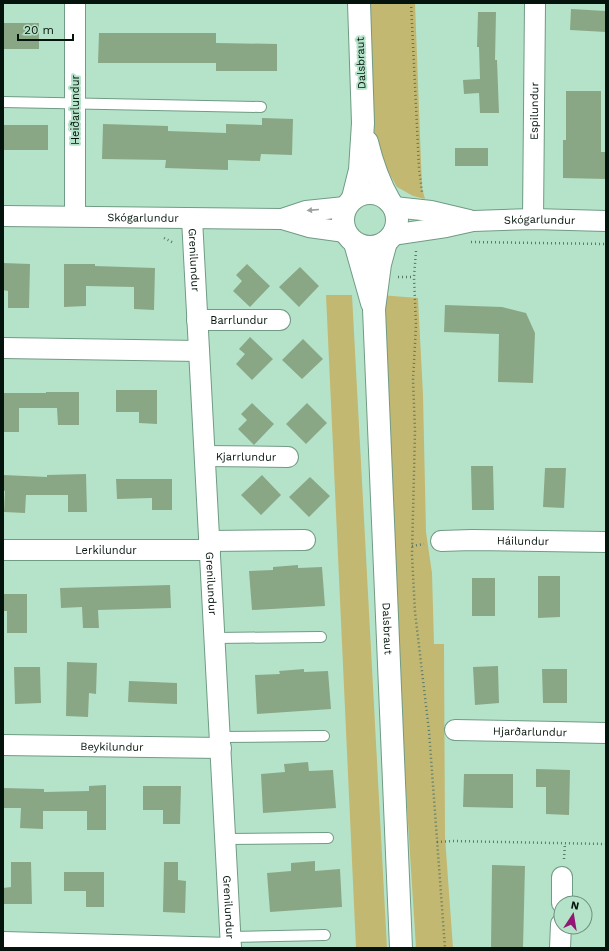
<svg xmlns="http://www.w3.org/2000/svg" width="609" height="951" viewBox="0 0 609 951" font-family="'Work Sans',sans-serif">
<rect width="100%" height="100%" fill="#b5e3c9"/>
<!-- green -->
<path fill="#c2b872" d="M 367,3 L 415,3 L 422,188 L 425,199 L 413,196 L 397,187 L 385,166 L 375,144 L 372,120 Z
M 326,295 L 352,295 L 387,948 L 356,948 Z
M 380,295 L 418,298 L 423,395 L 426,532 L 432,573 L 434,644 L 444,644 L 445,837 L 453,948 L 416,948 L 401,713 Z"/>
<!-- building -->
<path fill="#8aa785" d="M 571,9 L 606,11 L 606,32 L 570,30 Z
M 478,12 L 496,12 L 495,60 L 497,60 L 499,113 L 480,113 L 479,93 L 464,94 L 463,80 L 480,79 L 479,47 L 477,47 Z
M 3,23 L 39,23 L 39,49 L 3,49 Z
M 99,33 L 216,33 L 216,43 L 277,44 L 277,71 L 216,71 L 216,63 L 98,63 Z
M 566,91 L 601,91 L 601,152 L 606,152 L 606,179 L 563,178 L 563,140 L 566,140 Z
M 262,118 L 293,119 L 292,155 L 261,154 L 260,161 L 228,160 L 228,170 L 165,168 L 166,160 L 102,159 L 103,124 L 168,126 L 168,131 L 226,133 L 226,124 L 262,125 Z
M 3,125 L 48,125 L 48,150 L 3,150 Z
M 455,148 L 488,148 L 488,166 L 455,166 Z
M 3,263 L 30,264 L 29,308 L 8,308 L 8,291 L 3,290 Z
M 64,264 L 95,264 L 95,266 L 155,268 L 154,310 L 134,309 L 134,287 L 86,286 L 86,306 L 64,307 Z
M 247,264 L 270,286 L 250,307 L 233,291 L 242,281 L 236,275 Z
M 300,267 L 319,286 L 299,307 L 279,287 Z
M 445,305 L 502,307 L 526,313 L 535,333 L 533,383 L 498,382 L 499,334 L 444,332 Z
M 250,337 L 273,359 L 252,380 L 236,364 L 245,354 L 239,349 Z
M 303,339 L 323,359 L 302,379 L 282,360 Z
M 116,390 L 157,390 L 157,424 L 139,423 L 139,412 L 116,412 Z
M 46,392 L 79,392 L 79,425 L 58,425 L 57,408 L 19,408 L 19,432 L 3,432 L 3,393 L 46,393 Z
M 252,403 L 274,424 L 254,445 L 238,429 L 247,420 L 241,414 Z
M 307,403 L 327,423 L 306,444 L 286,424 Z
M 471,466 L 493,466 L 494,510 L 472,510 Z
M 545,468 L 566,468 L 564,508 L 543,507 Z
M 86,474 L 87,512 L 68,512 L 68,495 L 26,495 L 25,513 L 4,512 L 5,491 L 3,490 L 3,475 L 47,477 L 47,475 Z
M 262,475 L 281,495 L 261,515 L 241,495 Z
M 310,477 L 330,496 L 309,517 L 289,497 Z
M 116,479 L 172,479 L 172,510 L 152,510 L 152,498 L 117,499 Z
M 298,565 L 298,568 L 322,567 L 325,606 L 252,610 L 249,571 L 273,570 L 273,567 Z
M 538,576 L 560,576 L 560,617 L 538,618 Z
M 472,578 L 495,578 L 495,616 L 472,616 Z
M 170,585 L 171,608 L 98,610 L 99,628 L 83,628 L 82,607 L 61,608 L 60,588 Z
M 3,594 L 27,594 L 27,633 L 7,633 L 7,611 L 3,611 Z
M 67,662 L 97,663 L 96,694 L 89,693 L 88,717 L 66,716 Z
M 498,666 L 499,703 L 475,705 L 473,667 Z
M 14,667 L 40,667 L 41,703 L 15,704 Z
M 304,669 L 304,672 L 328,671 L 331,709 L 257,714 L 255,675 L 280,674 L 279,671 Z
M 542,669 L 567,669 L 567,703 L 543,703 Z
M 129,681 L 177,683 L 177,704 L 128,702 Z
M 308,762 L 309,771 L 333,770 L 336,808 L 263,813 L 261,774 L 285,772 L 284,764 Z
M 536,769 L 570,770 L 569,815 L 546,814 L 546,787 L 536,787 Z
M 464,774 L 513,774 L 513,808 L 463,807 Z
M 106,785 L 106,830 L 87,830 L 87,811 L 43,811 L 43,829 L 20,828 L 21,808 L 3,808 L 3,788 L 44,789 L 44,792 L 89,791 L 89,786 Z
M 143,786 L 181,786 L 180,824 L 163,824 L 163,810 L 143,810 Z
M 315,861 L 315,871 L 340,869 L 342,907 L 270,912 L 267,873 L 291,871 L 291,863 Z
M 11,862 L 31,862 L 32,904 L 4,904 L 3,888 L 11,887 Z
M 164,862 L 178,862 L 178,880 L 186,881 L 185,913 L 163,912 Z
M 492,865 L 525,866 L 523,948 L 491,948 Z
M 64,872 L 104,872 L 104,907 L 86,907 L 86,891 L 64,891 Z"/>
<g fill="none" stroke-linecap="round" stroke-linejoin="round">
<!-- lane casing -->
<g stroke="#709b84" stroke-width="12">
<path id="lane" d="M 3,102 L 261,107
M 215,638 L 321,637
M 220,737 L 324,736
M 225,839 L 328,838
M 231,937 L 325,935"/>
</g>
<!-- street casing -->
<g stroke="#709b84" stroke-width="22">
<g id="street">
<path d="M 394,207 L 431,211 L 469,220"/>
<path id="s1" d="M 3,216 L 282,219 L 309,227 L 345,232"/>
<path d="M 75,216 L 75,3"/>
<path id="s2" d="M 192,219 L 231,948"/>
<path d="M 282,219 L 306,211 L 345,207"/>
<path id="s3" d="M 533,219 L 535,3"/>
<path id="s4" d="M 392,235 L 446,227 L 473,221 L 533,219 L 606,221"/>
<path id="s5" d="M 197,320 L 280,320"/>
<path d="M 3,348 L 199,351"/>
<path id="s6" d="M 205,456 L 288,457"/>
<path d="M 209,541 L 305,540"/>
<path id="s7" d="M 441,541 L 472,540 L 606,542"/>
<path id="s8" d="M 3,550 L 210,550"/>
<path id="s9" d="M 455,730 L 606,733"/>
<path id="s10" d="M 3,745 L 221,748"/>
<path d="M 562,903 L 562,877"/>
<path d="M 3,942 L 231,948"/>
<path d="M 560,948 L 561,924"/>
</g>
</g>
<!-- secondary casing -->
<g stroke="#709b84" stroke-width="24">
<g id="secondary">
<path d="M 367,142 C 372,163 379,183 390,202"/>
<circle cx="370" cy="220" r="27"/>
<path d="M 353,198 L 360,170 L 363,123 L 359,3"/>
<path id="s11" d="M 386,242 L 380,264 L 374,309 L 401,948"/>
<path d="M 355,243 L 372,303"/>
</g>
</g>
<!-- path -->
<path stroke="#597867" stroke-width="2.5" stroke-dasharray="1 3" stroke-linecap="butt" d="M 411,3 L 419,168 L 422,192
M 164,238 L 174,243
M 471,242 L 606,244
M 416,251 L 414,277 L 416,325 L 413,380 L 415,431 L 412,555 L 415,612 L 429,731 L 445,948
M 398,277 L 414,277
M 412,546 L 424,544
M 437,842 L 452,841 L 606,844
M 564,859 L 565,843"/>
<!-- lane -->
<use href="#lane" stroke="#fff" stroke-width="10"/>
<!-- street -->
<use href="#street" stroke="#fff" stroke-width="20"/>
<!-- secondary -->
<use href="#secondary" stroke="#fff" stroke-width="22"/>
</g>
<!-- one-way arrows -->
<defs><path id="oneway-solid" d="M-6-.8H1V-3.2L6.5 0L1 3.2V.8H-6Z"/></defs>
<use fill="#9ba19e" href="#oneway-solid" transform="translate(313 210) rotate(175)"/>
<g text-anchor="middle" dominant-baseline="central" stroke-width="4" stroke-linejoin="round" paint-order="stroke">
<!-- street labels -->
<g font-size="11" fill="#04140c" stroke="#b5e3c9">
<text transform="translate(361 63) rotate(-92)">Dalsbraut</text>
<text transform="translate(75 110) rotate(-90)">Heiðarlundur</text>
<text stroke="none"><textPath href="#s3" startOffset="108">Espilundur</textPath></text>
<text stroke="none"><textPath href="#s1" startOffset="140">Skógarlundur</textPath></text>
<text stroke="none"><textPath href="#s4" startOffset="149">Skógarlundur</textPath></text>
<text stroke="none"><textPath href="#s2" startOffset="41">Grenilundur</textPath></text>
<text stroke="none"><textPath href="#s5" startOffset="42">Barrlundur</textPath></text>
<text stroke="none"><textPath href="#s6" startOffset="41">Kjarrlundur</textPath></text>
<text stroke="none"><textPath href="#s7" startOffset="82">Háilundur</textPath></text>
<text stroke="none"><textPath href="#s8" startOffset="103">Lerkilundur</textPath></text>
<text stroke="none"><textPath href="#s2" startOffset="365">Grenilundur</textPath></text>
<text stroke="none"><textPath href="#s11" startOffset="388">Dalsbraut</textPath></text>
<text stroke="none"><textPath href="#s9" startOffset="75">Hjarðarlundur</textPath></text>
<text stroke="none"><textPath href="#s10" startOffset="109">Beykilundur</textPath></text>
<text stroke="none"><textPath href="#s2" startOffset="689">Grenilundur</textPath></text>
</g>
</g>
<!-- border -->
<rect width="609" height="951" fill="none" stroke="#04140c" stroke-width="8"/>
<!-- north arrow -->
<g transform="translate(573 915) rotate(12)"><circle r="19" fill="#b5e3c9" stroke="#6e907d"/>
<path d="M0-3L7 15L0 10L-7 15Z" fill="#921774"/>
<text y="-6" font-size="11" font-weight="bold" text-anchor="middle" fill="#04140c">N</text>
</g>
<!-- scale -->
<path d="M18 34v6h55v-6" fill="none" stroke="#04140c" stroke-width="2"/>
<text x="24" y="34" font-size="12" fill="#04140c" stroke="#b5e3c9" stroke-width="3" paint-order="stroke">20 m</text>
</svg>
